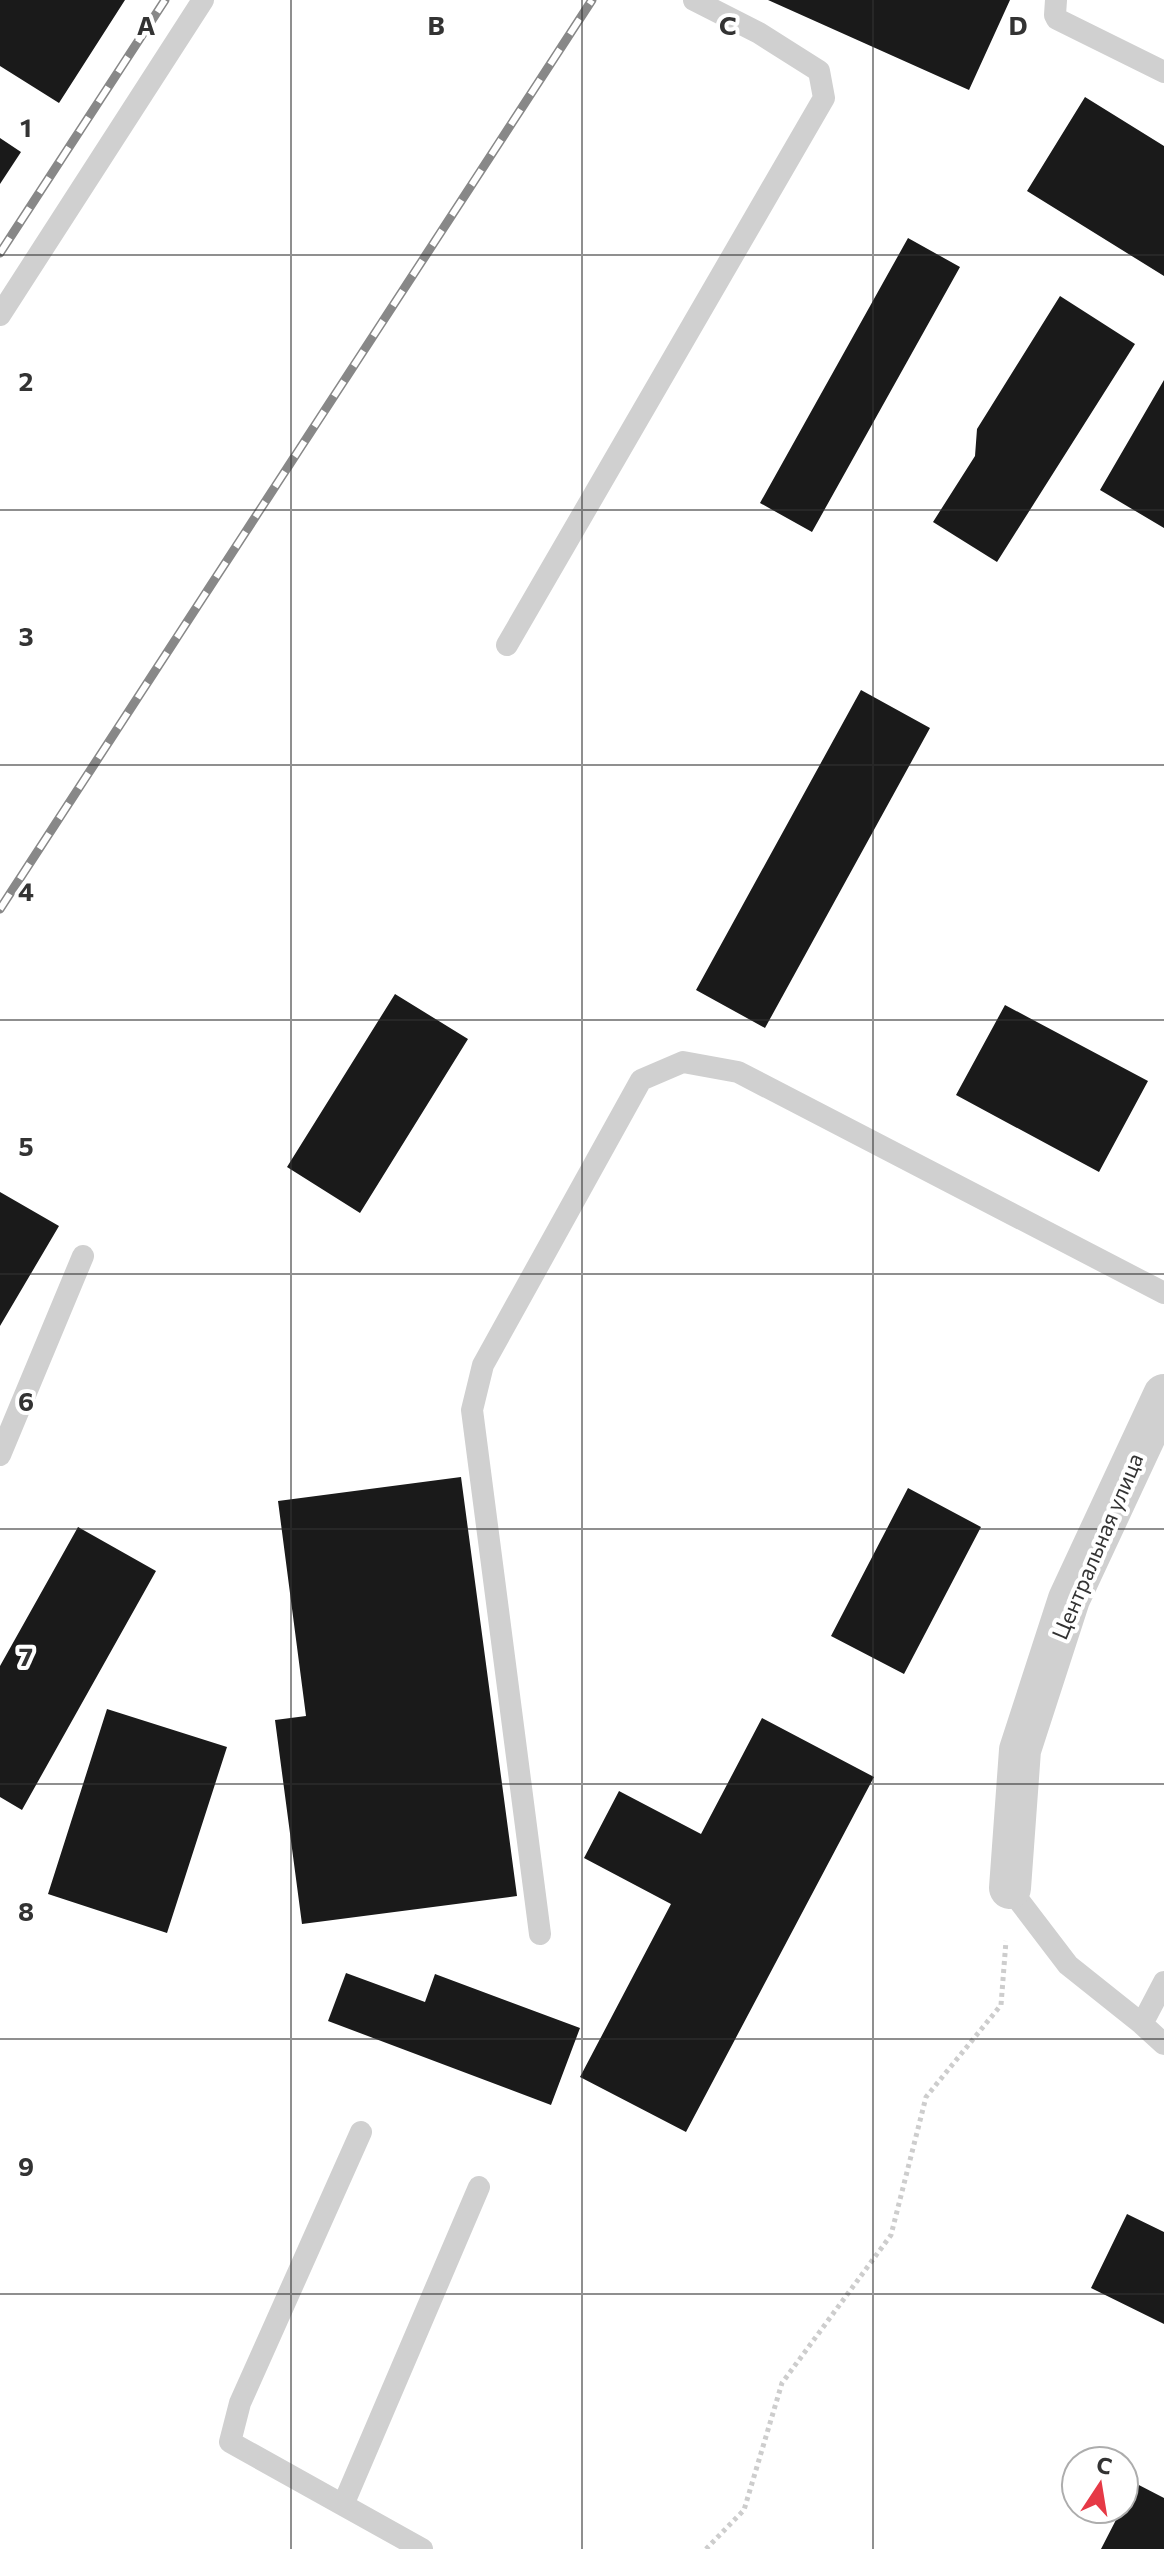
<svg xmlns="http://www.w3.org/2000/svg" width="1164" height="2549" viewBox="0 0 1164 2549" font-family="Commissioner,sans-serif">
<rect width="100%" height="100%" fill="#fff"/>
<!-- building -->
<path fill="#1a1a1a" d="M 0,0 L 125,0 L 59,103 L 0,66 Z
M 768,0 L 1010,0 L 969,90 Z
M 1085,97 L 1164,146 L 1164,276 L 1027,191 Z
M 0,138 L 21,152 L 0,184 Z
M 908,238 L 960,267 L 812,532 L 760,503 Z
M 1060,296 L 1135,344 L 997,562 L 933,522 L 975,456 L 977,429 Z
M 1164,380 L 1164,528 L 1100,490 Z
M 861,690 L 930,728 L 765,1028 L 696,990 Z
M 395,994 L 468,1039 L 360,1213 L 287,1167 Z
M 1005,1005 L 1148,1081 L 1099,1172 L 956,1095 Z
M 0,1192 L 59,1226 L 0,1326 Z
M 461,1477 L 517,1896 L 302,1924 L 275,1720 L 306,1716 L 278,1501 Z
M 908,1488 L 981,1527 L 904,1674 L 831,1636 Z
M 78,1527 L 156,1571 L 22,1810 L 0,1797 L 0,1666 Z
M 107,1709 L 227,1747 L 167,1933 L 48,1894 Z
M 762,1718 L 874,1777 L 686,2132 L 580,2077 L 671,1904 L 584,1858 L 619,1791 L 701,1834 Z
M 346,1973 L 425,2002 L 435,1974 L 580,2028 L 551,2105 L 328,2021 Z
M 1127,2214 L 1164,2232 L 1164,2324 L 1091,2288 Z
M 1135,2483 L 1164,2498 L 1164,2549 L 1101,2549 Z"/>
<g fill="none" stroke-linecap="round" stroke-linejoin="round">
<!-- path -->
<path stroke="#cdcdcd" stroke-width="5" stroke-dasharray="4 4" stroke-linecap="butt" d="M 706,2549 L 744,2510 L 782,2383 L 891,2235 L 926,2097 L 1001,2005 L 1006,1941"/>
<!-- service -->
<path stroke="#d0d0d0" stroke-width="22" d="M 1056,0 L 1055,15 L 1057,19 L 1164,72
M 0,315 L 203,0
M 507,645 L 824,98 L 819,71 L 759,33 L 694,0
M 0,1455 L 83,1256
M 1010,1889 L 1068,1965 L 1142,2024
M 540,1934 L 472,1410 L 483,1365 L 641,1080 L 683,1062 L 738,1072 L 1164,1293
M 1164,1982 L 1142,2024 L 1164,2044
M 361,2132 L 240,2403 L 230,2442 L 422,2549
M 343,2505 L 479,2187"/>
<!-- minor -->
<path stroke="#d0d0d0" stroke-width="42" d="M 1010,1888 L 1020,1750 L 1069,1599 L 1164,1395"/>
<!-- rail casing -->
<g stroke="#888" stroke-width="9">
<path id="rail" d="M 0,253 L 165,0
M 0,909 L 592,0"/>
</g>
<!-- rail -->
<use href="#rail" stroke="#fff" stroke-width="6" stroke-dasharray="18" stroke-linecap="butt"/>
</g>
<!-- grid -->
<path fill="none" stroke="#333" stroke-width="2" stroke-opacity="0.55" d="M 291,0 L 291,2549M 582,0 L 582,2549M 873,0 L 873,2549M 0,255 L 1164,255M 0,510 L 1164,510M 0,765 L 1164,765M 0,1020 L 1164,1020M 0,1274 L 1164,1274M 0,1529 L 1164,1529M 0,1784 L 1164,1784M 0,2039 L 1164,2039M 0,2294 L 1164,2294"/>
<g text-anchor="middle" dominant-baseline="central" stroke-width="8" stroke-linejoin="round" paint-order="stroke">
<!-- street labels -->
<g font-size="22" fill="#333" stroke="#fff">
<text transform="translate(1097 1546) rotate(-67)">Центральная улица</text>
</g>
</g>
<g font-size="26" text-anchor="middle" font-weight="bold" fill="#333" stroke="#fff" stroke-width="8" stroke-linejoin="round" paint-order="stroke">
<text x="146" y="35">A</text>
<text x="436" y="35">B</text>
<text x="728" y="35">C</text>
<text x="1018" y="35">D</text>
<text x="26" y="137">1</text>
<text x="26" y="391">2</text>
<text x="26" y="646">3</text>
<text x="26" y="901">4</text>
<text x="26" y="1156">5</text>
<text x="26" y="1411">6</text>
<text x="26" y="1666">7</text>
<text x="26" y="1921">8</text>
<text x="26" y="2176">9</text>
</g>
<!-- north arrow -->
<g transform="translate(1100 2485) rotate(12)"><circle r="38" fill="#ffffff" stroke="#adadad" stroke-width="2"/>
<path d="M0-6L14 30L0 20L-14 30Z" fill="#e63946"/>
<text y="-12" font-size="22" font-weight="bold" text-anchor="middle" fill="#333333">С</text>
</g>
</svg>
